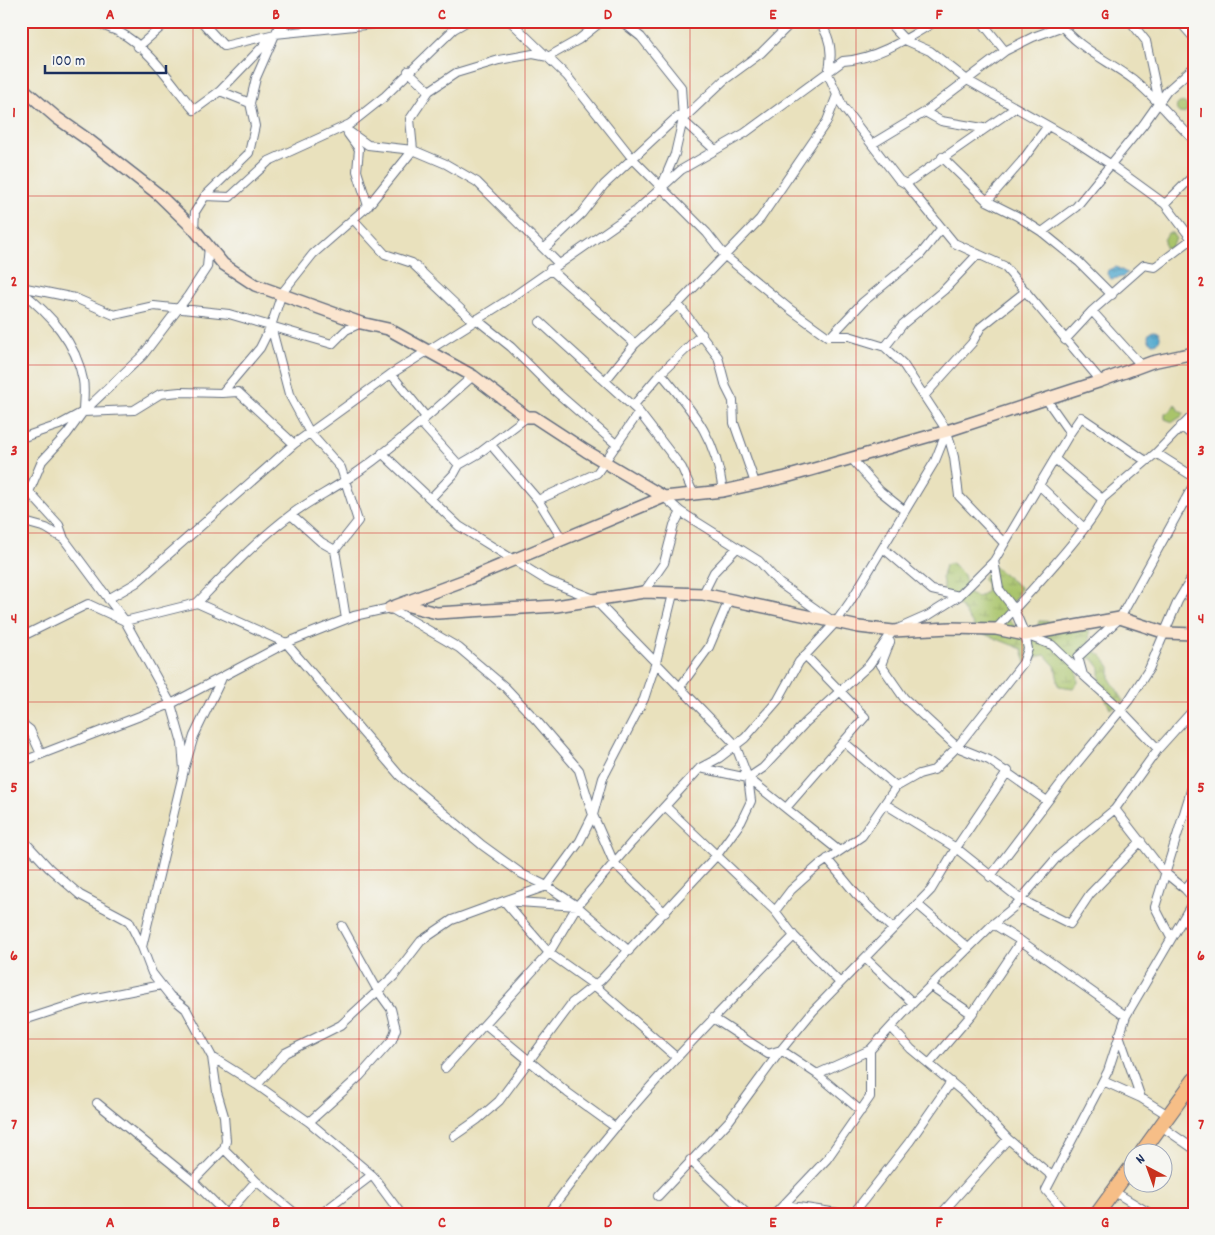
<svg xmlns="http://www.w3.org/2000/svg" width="1215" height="1235" viewBox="0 0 1215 1235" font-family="Dekko,sans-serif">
<defs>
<pattern id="wetland-marsh" width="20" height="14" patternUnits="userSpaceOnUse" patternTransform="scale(1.25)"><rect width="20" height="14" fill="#a9c46a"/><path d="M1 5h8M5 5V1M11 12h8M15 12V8" fill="none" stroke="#89a05a"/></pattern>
<pattern id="water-waves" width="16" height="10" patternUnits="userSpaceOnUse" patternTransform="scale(1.25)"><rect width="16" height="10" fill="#51a8ce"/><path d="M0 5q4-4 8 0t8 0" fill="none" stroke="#4289aa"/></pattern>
</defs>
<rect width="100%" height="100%" fill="#f6f6f2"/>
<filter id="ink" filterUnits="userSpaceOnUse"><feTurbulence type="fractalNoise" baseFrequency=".02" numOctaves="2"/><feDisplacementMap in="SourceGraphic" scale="10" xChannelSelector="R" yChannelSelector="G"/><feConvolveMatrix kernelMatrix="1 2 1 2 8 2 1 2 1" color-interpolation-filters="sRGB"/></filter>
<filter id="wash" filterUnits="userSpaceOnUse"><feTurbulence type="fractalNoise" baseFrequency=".0096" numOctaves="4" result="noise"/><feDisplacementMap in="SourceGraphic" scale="20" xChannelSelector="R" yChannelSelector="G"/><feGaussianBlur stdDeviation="1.12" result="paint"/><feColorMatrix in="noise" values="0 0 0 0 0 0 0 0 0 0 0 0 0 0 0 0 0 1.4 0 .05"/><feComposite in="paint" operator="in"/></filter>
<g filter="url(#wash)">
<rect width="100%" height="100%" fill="#e9e1bd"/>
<!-- green -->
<path fill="#a9c46a" stroke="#627a64" d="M1176.5 108a5.5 5.5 0 1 1 11 0a5.5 5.5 0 1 1-11 0Z
M 1168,233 L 1172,233 L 1176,239 L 1170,248 L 1165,248 L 1164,240 Z
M 1175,404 L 1179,411 L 1185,414 L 1173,422 L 1165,419 L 1165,413 L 1170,412 Z"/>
<!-- wetland -->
<path fill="url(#wetland-marsh)" stroke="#627a64" d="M 952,563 L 964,575 L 969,594 L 978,597 L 986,592 L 987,584 L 982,579 L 993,566 L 1020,587 C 1018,598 1009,603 1005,614 L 1017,629 L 1037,631 L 1039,621 L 1081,623 L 1089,631 L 1090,647 L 1103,657 L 1110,667 L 1110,679 L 1124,701 L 1110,709 L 1100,686 L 1100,668 L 1092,658 L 1082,661 L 1077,666 L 1078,683 L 1073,688 L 1059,686 L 1055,666 L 1045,655 L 1035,657 L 1026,663 L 1022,649 L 977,631 L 961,607 L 945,596 L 942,577 L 945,565 Z"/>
<!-- water -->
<path fill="url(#water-waves)" stroke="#366c96" d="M 1116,267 L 1127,273 L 1123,277 L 1111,279 L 1107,274 L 1108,270 Z
M1148 337a6 6 0 1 1 12 0a6 6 0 1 1-12 0Z"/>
</g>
<g filter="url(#ink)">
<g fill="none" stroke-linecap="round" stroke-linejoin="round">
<!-- street casing -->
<g stroke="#636d7f" stroke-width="10">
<path id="street" d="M 94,21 C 102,26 111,28 119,32 C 150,48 172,84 194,110 L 220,91 L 250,103
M 201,21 L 224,46 L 275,34 L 404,21
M 510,21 L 567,76 L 632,158 L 707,233 L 725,256 L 791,310 L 827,336 L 849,336 L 885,347 L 903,364 L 947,431 L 954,457 L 959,496 L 1004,543
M 621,21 L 641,37 L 681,87 L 683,119 L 675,154 L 662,185
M 628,21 L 638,25 L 643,21
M 818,21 C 832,37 833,55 828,74 L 843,107 L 899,180 L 906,184 L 954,243 L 1004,266 L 1101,381
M 887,21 L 905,40 L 930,51 L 967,80 L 1075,141 L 1110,164 L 1165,204 L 1194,242
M 981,21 L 1005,51
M 1058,21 C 1078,49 1108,60 1134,80 C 1156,98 1173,120 1194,140
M 1130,21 L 1146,41 L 1159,102
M 1179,21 L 1194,38
M 279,31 L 289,21
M 138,47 L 168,21
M 220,91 L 270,39
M 429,91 L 456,73 L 499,60 L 533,54 L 548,57 L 578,40 L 602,21
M 925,112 L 1005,51 L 1033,37 L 1077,21
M 683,119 L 723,81 L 761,53 L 793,21
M 344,128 L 368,145 L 413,150 L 446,164 L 477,182 L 558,263
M 348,134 L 359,149 L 357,171 L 368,206
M 872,144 L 925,112 L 941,121 L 983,128
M 942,157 L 987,201 L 1017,216 L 1042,232 L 1079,262 L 1112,295
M 906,184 L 1015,108
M 205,196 L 230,197 L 269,161 L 350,124 L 384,97 L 454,29 L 468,21
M 987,201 L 1022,161 L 1047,127
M 1165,204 L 1194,175
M 353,219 L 385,254 L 412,263 L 472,320
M 194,229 L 195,212 L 205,196 L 249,153 L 255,126 L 250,103 L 256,78 L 281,21
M 1042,232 L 1076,207 L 1143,125 L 1167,91 L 1194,67
M 544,249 L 582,213 L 604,185 L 678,116 L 715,150
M 550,269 L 635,344
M 21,287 L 75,298 L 114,315 L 154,306 L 229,314 L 332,344 L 346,330 L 361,323
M 21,291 C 50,314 76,342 83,380 C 85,390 83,402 83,412
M 678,304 L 718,357 L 726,387 L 733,401 L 734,423 L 755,483
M 1092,311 L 1141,365
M 476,319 L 511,347 L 555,391 L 617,445
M 540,322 L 639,412 L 682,468 L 694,495
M 271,326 L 289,394 L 310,433 L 341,468 L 358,521 L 335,550 L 346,619
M 832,335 L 863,302 L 920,255 L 941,229
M 1065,340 L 1092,311 L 1144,265 L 1155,267 L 1192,239
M 885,347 L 903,324 L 944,290 L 978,254
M 661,373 C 694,413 716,437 723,491
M 391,374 L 426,417
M 605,381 L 635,344 L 678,304 L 760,219 L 827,121 L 837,95
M 222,393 L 238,392 L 294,444
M 925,395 L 972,343 L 981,327 L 1026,291
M 1046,399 L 1070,433
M 633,406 L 661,373 L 702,334
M 421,423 L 459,465
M 1181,426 L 1194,437
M 21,438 L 59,425 L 83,412 L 134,410 L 160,394 L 180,392 L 222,393 L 260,348 L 271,326 L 282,293 L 313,254 L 368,206 L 413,150 L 410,119 L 429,91 L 408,71
M 491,445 L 538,500 L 562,539
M 382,453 L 459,526 L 546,580 L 594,599 L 735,744 L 748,778 L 751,801 L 741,822 L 717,855 L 601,980 L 572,1003 L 499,1101 L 477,1120 L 454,1136
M 1156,453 L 1194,477
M 851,458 L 880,491 L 905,511
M 1055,459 L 1102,499
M 1040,486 L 1084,528
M 664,497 L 681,512 L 759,561 L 779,583 L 830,619
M 431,498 L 454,474 L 459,465 L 478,454 L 527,417
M 538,500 L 597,473 L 639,412
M 1185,500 L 1194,507
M 291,515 L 321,542 L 335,550
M 21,521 L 46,528 L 64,539 L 125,621 L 171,704 L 182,743 L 184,770 L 142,947 L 152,973 L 170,996 L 186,1009 L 212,1057 L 217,1092 L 224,1116 L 226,1141 L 224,1149 L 193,1181
M 64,539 L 59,525 L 29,492 L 42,461 L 67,434 L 83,412 L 143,355 L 188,296 L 207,267 L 209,247
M 883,548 L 932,590 L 959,596
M 994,561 L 999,589 L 1014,609 L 1025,635 L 1052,645 L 1082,674
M 644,592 L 664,563 L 674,525 L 681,512
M 673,594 L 656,662 L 644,699 L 603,778 L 593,815 L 580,841 L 547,886 L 504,901 L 549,953 L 594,985 L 676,1057
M 703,594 L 714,572 L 736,549
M 108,599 L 136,583 L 294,444 L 391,374 L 511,298 L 637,210 L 681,170 L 745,133 L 843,61 C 876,59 908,38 936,21
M 197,603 C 227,572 257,540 292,514 C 309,501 328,492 346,480 C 392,450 432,412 473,376
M 996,629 C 1017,606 1097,522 1102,499 L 1156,453 L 1194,414
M 21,637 L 88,604 L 125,621 L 197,603 L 286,643 L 400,776 L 482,845 L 522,874 L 547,886 L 577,906 L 629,951
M 890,642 L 881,665 L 904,698 L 957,747 L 989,760 L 1047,801
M 680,687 L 709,647 L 729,600
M 1118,707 L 1158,749
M 1122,710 L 1083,675 L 1078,657 L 1120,618 L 1194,484
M 1185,719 L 1194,725
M 21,723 L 30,730 L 41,754
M 844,742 L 896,787
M 21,762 L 171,704 L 286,643 L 354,616 L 390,608 L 459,648 L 505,687 L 536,720 L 579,770 L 593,815 L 614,863 L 665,913
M 185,766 L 194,736 L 221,680
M 700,768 L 748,778 L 838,850
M 748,778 L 763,768 L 806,722 L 869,665 L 893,631 L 929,615 L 959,596 L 994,561 L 1070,433 L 1081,417 L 1146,461
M 885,804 L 956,848 L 1020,899 L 1070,924 L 1090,894 L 1141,841
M 665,806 L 775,911 L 794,936 L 840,983
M 786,808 L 865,717 L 805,655
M 1115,809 L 1164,872 L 1185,889 L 1194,899
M 24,841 L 49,868 L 80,895 L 129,921 L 142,947
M 827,859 L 856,894 L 893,929
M 990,877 L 1065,778 L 1129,700 L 1149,669 L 1178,601 L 1194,574
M 1185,889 L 1194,878
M 917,904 L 968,948
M 775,911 L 791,890 L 819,865 L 862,836 L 896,787 L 919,774 L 934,770 L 957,747 L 1023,663 L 1028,649 L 1025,635
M 993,924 L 1021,941 L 1126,1016
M 342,926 L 378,991 L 391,1009 L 396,1029 L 392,1040 L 360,1076 L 309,1122 L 372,1175 L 401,1214
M 1171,938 L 1155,907 L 1194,781
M 865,958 L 913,1003
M 931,986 L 972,1014
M 713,1018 L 768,1054 L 781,1050 L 817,1074 L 861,1111
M 21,1021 L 86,1000 L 161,985
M 485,1024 L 568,1093 L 615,1127
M 891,1027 L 911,1049 L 964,1093 L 1008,1139 L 1052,1176
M 1119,1035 L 1141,1098
M 212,1057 L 257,1085 L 309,1122
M 929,1064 L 972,1014 L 1021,941
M 445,1068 L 549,953 L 577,906
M 817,1074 L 870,1050 L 913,1003 L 993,924 L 1015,906 L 1059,855 L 1115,809 L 1158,749 L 1194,709
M 1103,1081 L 1141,1098 L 1168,1115
M 257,1085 L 285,1053 L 341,1025 L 394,976 L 421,941 L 452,920 L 504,901 L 577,906 L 632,842 L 700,768 L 719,758 L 745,738 L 778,700 L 799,662 L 836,622 L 850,602 L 935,461 L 947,431
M 97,1103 L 193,1181 L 226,1214
M 1161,1126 L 1194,1149
M 224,1149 L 256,1181 L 296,1214
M 690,1160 L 747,1214
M 1113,1191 L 1151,1214
M 658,1196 L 729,1121 L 781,1050 L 813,1011 L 931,890 L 956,848 L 1008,771
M 785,1205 L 845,1214
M 227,1214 L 256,1181
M 321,1214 L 372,1175
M 548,1214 C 620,1113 707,1024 794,936
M 601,1214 L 603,1212
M 775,1214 L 827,1159 L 870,1097 L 870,1050
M 853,1214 L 910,1141 L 951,1082
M 941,1214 L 1008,1139
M 1067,1214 L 1046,1190 L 1108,1071 L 1126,1016 L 1194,900"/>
</g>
<!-- secondary casing -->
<g stroke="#636d7f" stroke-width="14">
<path id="secondary" d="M 21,87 L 57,118 L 90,141 L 158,194 L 194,229 L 223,264 L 255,285 L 361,323 L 388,329 L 473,376 L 527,417 L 534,417 L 586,451 L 664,497
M 401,604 L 437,613 L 556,606 L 644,592 L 703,594 L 859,627 L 893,631 L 950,628 L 996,629 L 1025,635 L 1120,618 L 1166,633 L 1194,634
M 390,608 L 468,579 L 664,497 L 723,491 L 786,477 L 947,431 L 1101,381 L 1152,362 L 1194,353"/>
</g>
<!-- highway casing -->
<g stroke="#636d7f" stroke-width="16">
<path id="highway" d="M 1142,1152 L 1194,1080
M 1097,1214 L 1132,1166"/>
</g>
<!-- street -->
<use href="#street" stroke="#fff" stroke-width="8"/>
<!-- secondary -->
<use href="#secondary" stroke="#fbe5cf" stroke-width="11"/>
<!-- highway -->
<use href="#highway" stroke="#f6be87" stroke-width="14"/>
</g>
</g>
<!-- grid -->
<path fill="none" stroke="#d62828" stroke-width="1" stroke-opacity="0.55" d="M 193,21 L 193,1214M 359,21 L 359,1214M 525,21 L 525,1214M 690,21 L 690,1214M 856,21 L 856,1214M 1022,21 L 1022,1214M 21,196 L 1194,196M 21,365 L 1194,365M 21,533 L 1194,533M 21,702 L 1194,702M 21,870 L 1194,870M 21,1039 L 1194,1039"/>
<!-- margin -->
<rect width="1215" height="1235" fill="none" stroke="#f6f6f2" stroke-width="55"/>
<!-- north arrow -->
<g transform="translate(1148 1168) rotate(319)"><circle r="24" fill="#f6f6f2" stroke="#9ea6b7"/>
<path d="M0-4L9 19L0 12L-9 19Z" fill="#c8321e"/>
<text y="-8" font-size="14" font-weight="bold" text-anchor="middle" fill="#1b2f5e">N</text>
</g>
<!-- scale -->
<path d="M45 65v8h121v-8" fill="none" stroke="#1b2f5e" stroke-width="2.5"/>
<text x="52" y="65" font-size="15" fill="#1b2f5e" stroke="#f6f6f2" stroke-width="4" paint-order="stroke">100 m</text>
<rect x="28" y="28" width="1160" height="1180" fill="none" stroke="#d62828" stroke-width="2"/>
<g font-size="16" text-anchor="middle" font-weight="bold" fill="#d62828">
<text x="110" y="19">A</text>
<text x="276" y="19">B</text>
<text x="442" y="19">C</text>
<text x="608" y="19">D</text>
<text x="773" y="19">E</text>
<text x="939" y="19">F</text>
<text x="1105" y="19">G</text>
<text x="14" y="117">1</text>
<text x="1201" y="117">1</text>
<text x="14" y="286">2</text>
<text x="1201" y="286">2</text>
<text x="14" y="455">3</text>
<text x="1201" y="455">3</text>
<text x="14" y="623">4</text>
<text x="1201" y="623">4</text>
<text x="14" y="792">5</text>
<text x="1201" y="792">5</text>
<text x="14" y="960">6</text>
<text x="1201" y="960">6</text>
<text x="14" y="1129">7</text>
<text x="1201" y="1129">7</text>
<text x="110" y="1227">A</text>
<text x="276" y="1227">B</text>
<text x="442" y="1227">C</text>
<text x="608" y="1227">D</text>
<text x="773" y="1227">E</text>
<text x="939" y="1227">F</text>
<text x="1105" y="1227">G</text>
</g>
</svg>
